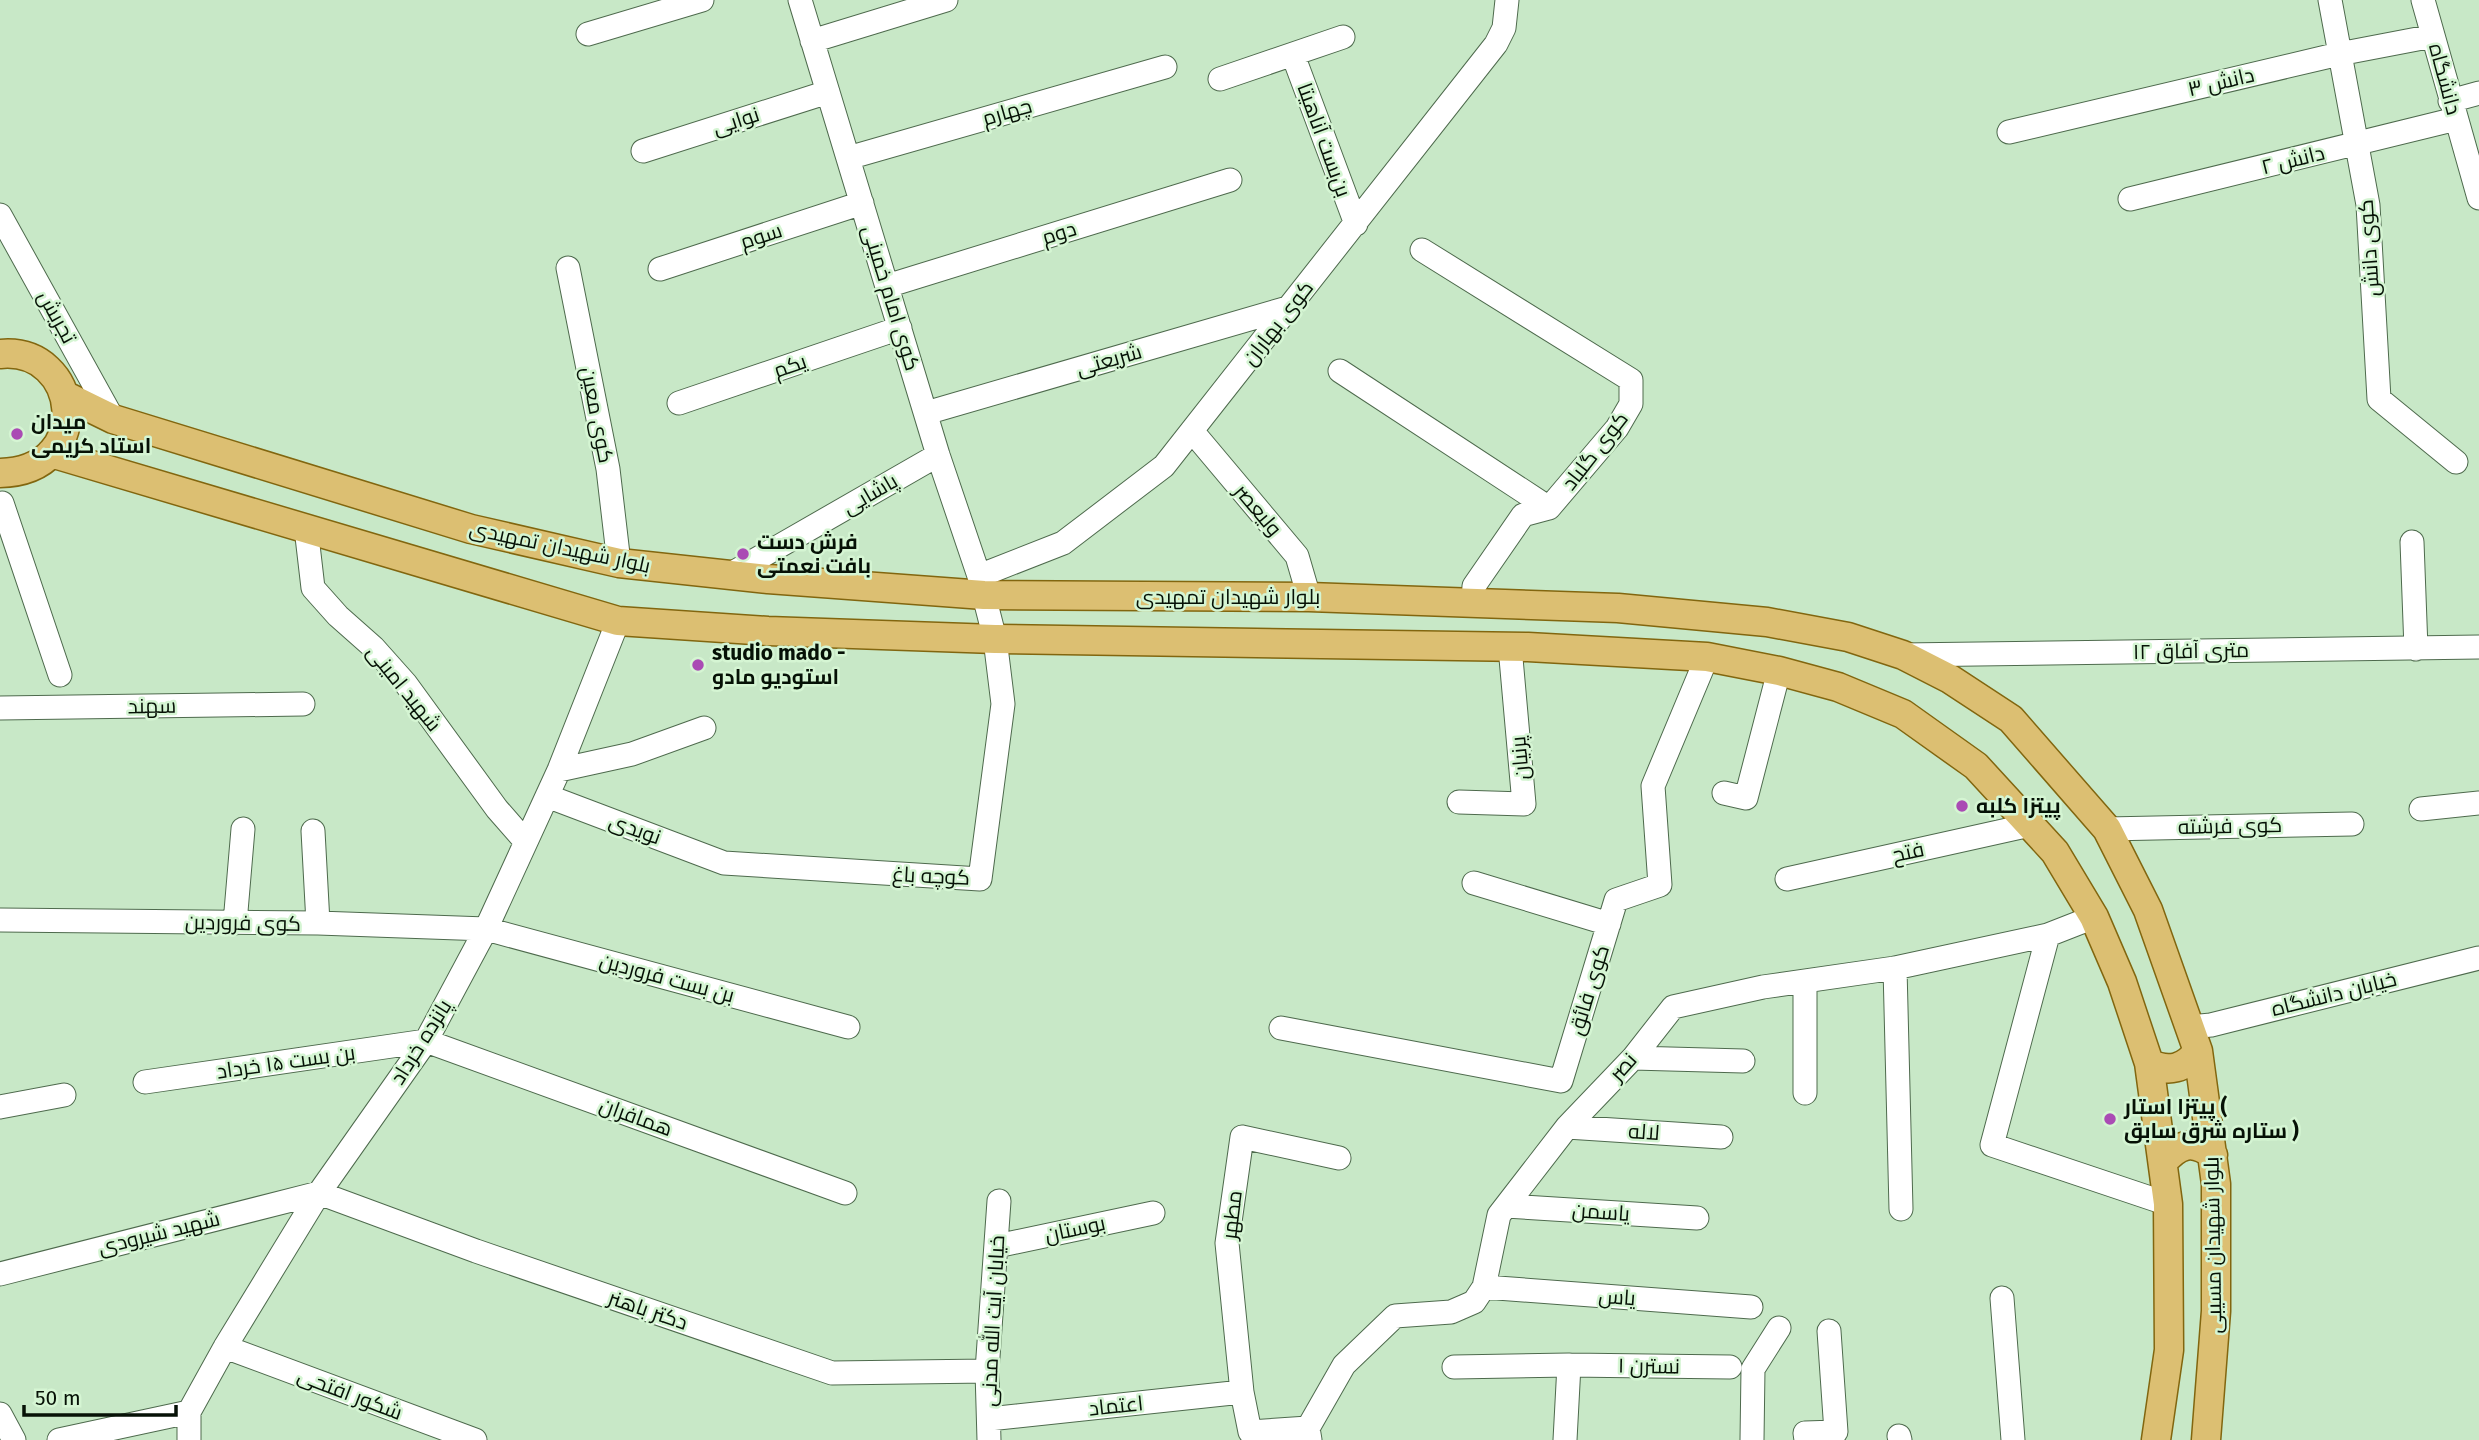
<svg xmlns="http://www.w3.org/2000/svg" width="2479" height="1440" viewBox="0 0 2479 1440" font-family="'Fira Sans',Cairo,sans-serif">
<rect width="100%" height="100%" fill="#c8e8c7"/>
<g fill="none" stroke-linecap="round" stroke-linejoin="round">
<!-- minor casing -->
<g stroke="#4e6a4d" stroke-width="25">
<path id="minor" d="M 2330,0 L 2368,205 L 2379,399 L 2456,462
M 2423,0 L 2479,198
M 588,34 L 702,0
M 812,41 L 946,0
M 1293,55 L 1356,224
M 1220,79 L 1343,37
M 2450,101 L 2479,93
M 2009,132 L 2339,54 L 2433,36
M 643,151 L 828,92
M 848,158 L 1165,67
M 2130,199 L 2456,119
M 0,215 L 113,419
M 1422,250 L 1631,380 L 1631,404 L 1617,428 L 1549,508 L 1523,515 L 1474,586 L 1473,603
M 568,268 L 608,469 L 619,563
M 660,269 L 862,203
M 887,286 L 1230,180
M 1340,371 L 1549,508
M 679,403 L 900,328
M 926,413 L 1291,307
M 1192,431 L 1297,556 L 1309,597
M 2,503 L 60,675
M 306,528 L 313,588 L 338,616 L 373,647 L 406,684 L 497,809 L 525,841
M 2412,542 L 2416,649
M 729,575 L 938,455
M 979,576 L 1063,543 L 1164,466 L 1496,44 L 1504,28 L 1507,0
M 1903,655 L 2479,647
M 0,708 L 303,704
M 559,770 L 632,754 L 704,728
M 1724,793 L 1746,798 L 1779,671
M 547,796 L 724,863 L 980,879 L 1003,704 L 995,639 L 979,576 L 938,455 L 800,0
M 1459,802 L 1524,804 L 1510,647
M 2421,809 L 2479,803
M 2107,829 L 2352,824
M 313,831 L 318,923
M 1787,879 L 2030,825
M 1474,883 L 1609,924
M 0,920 L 318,923 L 486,929 L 848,1027
M 235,923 L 243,829
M 2048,935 L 1992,1145 L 2168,1204
M 1895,968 L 1901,1209
M 1805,982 L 1805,1093
M 2190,1027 L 2211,1025 L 2479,958
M 1281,1028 L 1561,1081 L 1616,900 L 1660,885 L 1653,786 L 1707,657
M 1633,1058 L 1743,1061
M 145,1082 L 426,1041 L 845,1193
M 0,1107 L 64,1095
M 1567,1127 L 1721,1137
M 1506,1206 L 1697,1218
M 997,1246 L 1153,1213
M 0,1274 L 319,1193 L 476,1251 L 832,1373 L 987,1371
M 1484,1287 L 1751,1307
M 2002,1298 L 2013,1440
M 225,1347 L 475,1440
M 1454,1367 L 1569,1365 L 1730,1367
M 0,1414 L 14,1440
M 989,1419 L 1242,1392
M 1308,1428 L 1344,1365 L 1395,1316 L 1451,1312 L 1474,1302 L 1484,1287 L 1499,1215 L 1567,1127 L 1633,1058 L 1673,1007 L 1763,987 L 1895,968 L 2048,935 L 2094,917
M 1899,1436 L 1900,1440
M 59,1440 L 189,1412
M 189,1440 L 189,1412 L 225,1347 L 319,1193 L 426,1041 L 486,929 L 559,770 L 618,621
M 989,1440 L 987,1371 L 999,1201
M 1310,1440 L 1308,1428 L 1250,1432 L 1242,1392 L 1227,1243 L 1242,1137 L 1339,1158
M 1565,1440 L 1569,1365
M 1752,1440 L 1753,1369 L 1779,1328
M 1806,1440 L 1805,1433 L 1836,1432 L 1829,1331"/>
</g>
<!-- major casing -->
<g stroke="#82660f" stroke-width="31">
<path id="major" d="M 0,354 C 81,346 96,471 0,473
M 64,395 L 113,419 L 471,529 L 619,563 L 768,579 L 984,595 L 1309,597 L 1618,608 L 1767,622 L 1848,637 L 1903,655 L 1950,679 L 2011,719 L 2107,829 L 2148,910 L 2198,1051 L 2216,1184 L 2216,1311 L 2206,1440
M 51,453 L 618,621 L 768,631 L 995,639 L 1528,647 L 1707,657 L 1779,671 L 1838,687 L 1903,714 L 1976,766 L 2055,852 L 2094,917 L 2122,982 L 2149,1063 L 2168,1204 L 2169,1350 L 2156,1440
M 2149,1063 C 2168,1073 2185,1069 2198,1051
M 2163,1162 C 2179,1144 2192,1139 2213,1155"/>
</g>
<!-- minor -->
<use href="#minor" stroke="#fff" stroke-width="23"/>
<!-- major -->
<use href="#major" stroke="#dcbf72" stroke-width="28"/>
</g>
<!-- markers -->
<g fill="#aa4bb4" stroke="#d5f5d3" stroke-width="2.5">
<circle cx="17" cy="434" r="7"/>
<circle cx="743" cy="554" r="7"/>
<circle cx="698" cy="665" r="7"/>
<circle cx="1962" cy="806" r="7"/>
<circle cx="2110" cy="1119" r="7"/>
</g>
<g text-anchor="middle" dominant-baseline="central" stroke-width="5" stroke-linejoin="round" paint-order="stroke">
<!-- street labels -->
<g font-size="21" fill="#061106" stroke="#d5f5d3">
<text transform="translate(2445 79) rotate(75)">دانشگاه</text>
<text transform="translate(2221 82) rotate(-13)">دانش ۳</text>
<text transform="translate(1007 112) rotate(-16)">چهارم</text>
<text transform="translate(736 121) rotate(-18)">نوایی</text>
<text transform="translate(1324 140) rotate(70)">بن‌بست آناهیتا</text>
<text transform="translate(2293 160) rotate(-14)">دانش ۲</text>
<text transform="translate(1059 233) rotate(-17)">دوم</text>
<text transform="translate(761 236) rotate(-18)">سوم</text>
<text transform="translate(2369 248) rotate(-94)">کوی دانش</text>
<text transform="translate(891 298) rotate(73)">کوی امام خمینی</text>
<text transform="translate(57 317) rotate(61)">تجریش</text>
<text transform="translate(1278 323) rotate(-52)">کوی بهاران</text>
<text transform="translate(1109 360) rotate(-16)">شریعتی</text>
<text transform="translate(790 366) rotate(-19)">یکم</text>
<text transform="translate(597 415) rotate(79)">کوی معین</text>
<text transform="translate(1595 451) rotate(-52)">کوی گلباد</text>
<text transform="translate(870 494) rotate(-30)">پاشایی</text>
<text transform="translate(1258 510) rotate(50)">ولیعصر</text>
<text transform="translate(560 547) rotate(12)">بلوار شهیدان تمهیدی</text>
<text x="1228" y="597">بلوار شهیدان تمهیدی</text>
<text transform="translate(2191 651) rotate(-1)">۱۲ متری آفاق</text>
<text transform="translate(404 688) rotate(51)">شهید امینی</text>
<text transform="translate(152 706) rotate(-1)">سهند</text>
<text transform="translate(1520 758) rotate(-95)">پرنیان</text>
<text transform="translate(2230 826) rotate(-1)">کوی فرشته</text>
<text transform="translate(635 829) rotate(20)">نویدی</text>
<text transform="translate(1908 852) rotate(-12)">فتح</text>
<text transform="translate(931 876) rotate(3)">کوچه باغ</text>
<text transform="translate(243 923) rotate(1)">کوی فروردین</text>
<text transform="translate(667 978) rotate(15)">بن بست فروردین</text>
<text transform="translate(1589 990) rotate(-73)">کوی فائق</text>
<text transform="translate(2334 994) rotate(-14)">خیابان دانشگاه</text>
<text transform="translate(421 1042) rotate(-58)">پانزده خرداد</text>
<text transform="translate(286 1062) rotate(-8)">بن بست ۱۵ خرداد</text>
<text transform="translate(1623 1067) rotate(-48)">نصر</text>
<text transform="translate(636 1117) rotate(20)">همافران</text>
<text transform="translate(1644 1132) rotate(4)">لاله</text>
<text transform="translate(1601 1212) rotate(4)">یاسمن</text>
<text transform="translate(1232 1215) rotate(-83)">مطهر</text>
<text transform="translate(1075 1229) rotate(-12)">بوستان</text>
<text transform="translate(159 1233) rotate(-14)">شهید شیرودی</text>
<text transform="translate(2213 1245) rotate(-91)">بلوار شهیدان مسیبی</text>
<text transform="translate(1617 1297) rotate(4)">یاس</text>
<text transform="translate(648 1310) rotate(19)">دکتر باهنر</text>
<text transform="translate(993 1321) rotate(-87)">خیابان آیت الله مدنی</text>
<text transform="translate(1649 1366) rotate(1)">نسترن ۱</text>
<text transform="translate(350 1394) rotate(21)">شکور افتحی</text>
<text transform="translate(1116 1406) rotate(-6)">اعتماد</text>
</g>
<!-- poi labels -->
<g font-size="21" font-weight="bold" fill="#061106" stroke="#d5f5d3" text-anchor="start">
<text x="31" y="422">میدان<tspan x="31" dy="24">استاد کریمی</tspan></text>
<text x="757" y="542">فرش دست<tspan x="757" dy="24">بافت نعمتی</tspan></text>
<text x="712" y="653">studio mado -<tspan x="712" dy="24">استودیو مادو</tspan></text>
<text x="1976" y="806">پیتزا کلبه</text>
<text x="2124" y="1107">پیتزا استار (<tspan x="2124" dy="24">ستاره شرق سابق )</tspan></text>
</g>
</g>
<!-- scale -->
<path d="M24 1405v10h152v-10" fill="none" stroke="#061106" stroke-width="3.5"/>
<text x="35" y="1405" font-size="21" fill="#061106" stroke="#d5f5d3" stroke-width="5" paint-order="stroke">50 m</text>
</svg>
